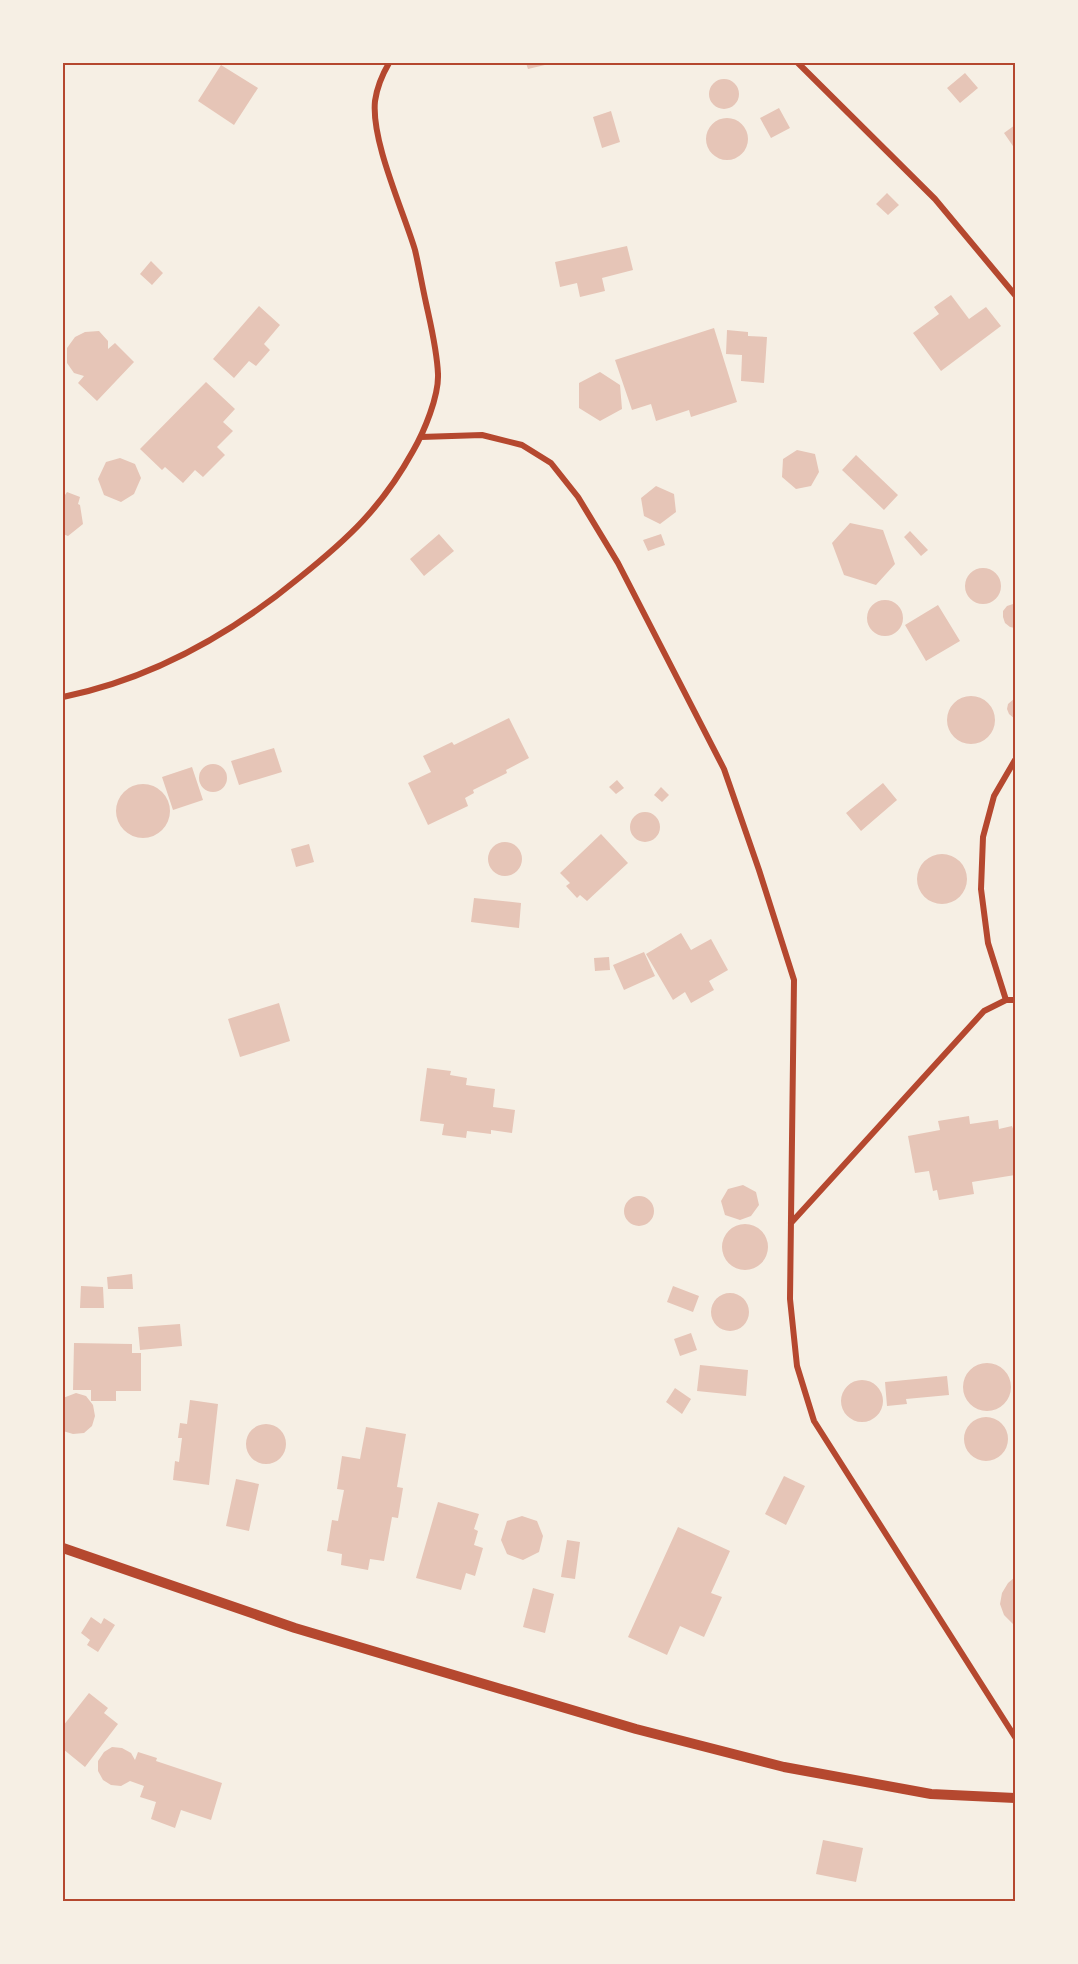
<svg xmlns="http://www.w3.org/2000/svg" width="1078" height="1964" viewBox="0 0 1078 1964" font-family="'Source Sans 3',sans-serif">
<rect width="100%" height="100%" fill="#f6efe4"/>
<!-- building -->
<path fill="#e6c5b7" d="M 526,63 L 549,63 L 549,64 L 528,69 Z
M 221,65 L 258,88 L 234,125 L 198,101 Z
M 965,73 L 978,88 L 960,103 L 947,88 Z
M709 94a15 15 0 1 1 30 0a15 15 0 1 1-30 0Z
M 779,108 L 790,128 L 771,138 L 760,118 Z
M 611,111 L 620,142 L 602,148 L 593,117 Z
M706 139a21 21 0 1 1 42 0a21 21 0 1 1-42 0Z
M 1015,125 L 1015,149 L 1004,133 Z
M 887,193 L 899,205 L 888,215 L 876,204 Z
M 627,246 L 633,270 L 602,278 L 605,291 L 580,297 L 577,283 L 560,287 L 555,262 Z
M 151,261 L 163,273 L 152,285 L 140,274 Z
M 951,295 L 969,319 L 986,307 L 1001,326 L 941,371 L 913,333 L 939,314 L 934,307 Z
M 259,306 L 280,325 L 264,344 L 270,350 L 256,366 L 249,361 L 234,378 L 213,359 Z
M 714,328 L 737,402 L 691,417 L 689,410 L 656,421 L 651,404 L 632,410 L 615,360 Z
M 727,330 L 748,332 L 748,336 L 767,337 L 764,383 L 741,381 L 742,355 L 726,354 Z
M 99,331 L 108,341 L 108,349 L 115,343 L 134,362 L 97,401 L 78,383 L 84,376 L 74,373 L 67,363 L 67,348 L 75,337 L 85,332 Z
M 600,372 L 620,385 L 622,409 L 600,421 L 579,408 L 579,383 Z
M 206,382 L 235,409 L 223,422 L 233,431 L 217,447 L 225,455 L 203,477 L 195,470 L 183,483 L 165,467 L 162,470 L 140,449 Z
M 797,450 L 815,454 L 819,472 L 811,486 L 796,489 L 782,477 L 783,459 Z
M 856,455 L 898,495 L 884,510 L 842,470 Z
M 120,458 L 135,464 L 141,478 L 134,494 L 121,502 L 104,495 L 98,479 L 106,462 Z
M 656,486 L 674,494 L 676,512 L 660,524 L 644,516 L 641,498 Z
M 67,492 L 80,497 L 78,504 L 80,505 L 83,524 L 68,536 L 63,534 L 63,498 Z
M 850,523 L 883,530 L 895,564 L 876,585 L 844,575 L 832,543 Z
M 910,531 L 928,550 L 921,556 L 904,537 Z
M 439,534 L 454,551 L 424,576 L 410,559 Z
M 661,534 L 665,545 L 648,551 L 643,540 Z
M965 586a18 18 0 1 1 36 0a18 18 0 1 1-36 0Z
M867 618a18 18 0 1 1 36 0a18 18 0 1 1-36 0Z
M 1013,604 L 1015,604 L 1015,628 L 1010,627 L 1005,623 L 1003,617 L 1003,611 L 1007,606 Z
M 938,605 L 960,641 L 926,661 L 905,625 Z
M947 720a24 24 0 1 1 48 0a24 24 0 1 1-48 0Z
M 1015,698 L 1015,719 L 1009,714 L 1007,709 L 1008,704 Z
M 509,718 L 529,758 L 506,770 L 507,773 L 473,790 L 474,793 L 465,798 L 468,806 L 428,825 L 408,783 L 431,772 L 423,756 L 452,742 L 454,745 Z
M 274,748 L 282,772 L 239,785 L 231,761 Z
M199 778a14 14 0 1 1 28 0a14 14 0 1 1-28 0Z
M 192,767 L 203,800 L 173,810 L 162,777 Z
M 617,780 L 624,788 L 616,794 L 609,787 Z
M 883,783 L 897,800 L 861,831 L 846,813 Z
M116 811a27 27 0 1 1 54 0a27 27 0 1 1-54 0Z
M 661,787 L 669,795 L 662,802 L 654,795 Z
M630 827a15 15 0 1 1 30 0a15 15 0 1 1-30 0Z
M 601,834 L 628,863 L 587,901 L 580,895 L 577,898 L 566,886 L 570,883 L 560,873 Z
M488 859a17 17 0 1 1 34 0a17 17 0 1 1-34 0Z
M 309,844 L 314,862 L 296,867 L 291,849 Z
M917 879a25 25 0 1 1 50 0a25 25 0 1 1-50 0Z
M 474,898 L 521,903 L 519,928 L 471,922 Z
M 681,933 L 691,950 L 711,939 L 728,970 L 709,981 L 714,990 L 691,1003 L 685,992 L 673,1000 L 646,954 Z
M 644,952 L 655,976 L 624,990 L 613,965 Z
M 609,957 L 610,970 L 595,971 L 594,958 Z
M 279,1003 L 290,1041 L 240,1057 L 228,1019 Z
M 427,1068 L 451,1071 L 450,1075 L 467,1078 L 466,1085 L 495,1089 L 493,1107 L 515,1110 L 512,1133 L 491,1130 L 491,1134 L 467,1131 L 466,1138 L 442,1135 L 444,1124 L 420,1121 Z
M 969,1116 L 970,1124 L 998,1120 L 999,1129 L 1012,1126 L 1015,1134 L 1015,1175 L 972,1182 L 974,1194 L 939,1200 L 937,1190 L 933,1191 L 929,1171 L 915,1173 L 908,1136 L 940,1130 L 938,1121 Z
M 743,1185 L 756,1192 L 759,1205 L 751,1216 L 740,1220 L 725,1215 L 721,1201 L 728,1189 Z
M624 1211a15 15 0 1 1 30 0a15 15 0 1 1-30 0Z
M722 1247a23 23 0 1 1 46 0a23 23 0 1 1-46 0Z
M 132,1274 L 133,1289 L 108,1289 L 107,1277 Z
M 81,1286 L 103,1287 L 104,1308 L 80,1308 Z
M 673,1286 L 699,1296 L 693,1312 L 667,1302 Z
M711 1312a19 19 0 1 1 38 0a19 19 0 1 1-38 0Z
M 180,1324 L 182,1346 L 140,1350 L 138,1327 Z
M 691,1333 L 697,1350 L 680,1356 L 674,1339 Z
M 74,1343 L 132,1344 L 132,1353 L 141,1353 L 141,1391 L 116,1391 L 116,1401 L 91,1401 L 91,1390 L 73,1390 Z
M963 1387a24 24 0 1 1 48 0a24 24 0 1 1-48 0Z
M 700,1365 L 748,1370 L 746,1396 L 697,1391 Z
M 947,1376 L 949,1395 L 906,1399 L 907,1404 L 887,1406 L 885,1382 Z
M841 1401a21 21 0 1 1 42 0a21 21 0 1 1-42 0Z
M 675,1388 L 691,1399 L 682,1414 L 666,1402 Z
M 76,1393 L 86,1396 L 93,1405 L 95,1416 L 92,1426 L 84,1433 L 73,1434 L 63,1431 L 63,1398 Z
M 190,1400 L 218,1404 L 209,1485 L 173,1480 L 175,1461 L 179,1462 L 182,1438 L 178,1438 L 180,1423 L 187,1424 Z
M964 1439a22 22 0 1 1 44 0a22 22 0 1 1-44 0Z
M246 1444a20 20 0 1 1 40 0a20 20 0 1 1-40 0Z
M 366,1427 L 406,1434 L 397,1487 L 403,1488 L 398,1518 L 392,1517 L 384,1561 L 370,1559 L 368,1570 L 341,1565 L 342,1554 L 327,1551 L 332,1520 L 338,1521 L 344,1490 L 337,1489 L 342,1456 L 360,1459 Z
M 784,1476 L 805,1486 L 786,1525 L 765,1514 Z
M 236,1479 L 259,1484 L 249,1531 L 226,1526 Z
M 438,1502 L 479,1514 L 474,1529 L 478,1531 L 474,1545 L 483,1548 L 475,1576 L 466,1573 L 461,1590 L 416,1578 Z
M 522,1516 L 537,1521 L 543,1536 L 539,1552 L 523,1560 L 507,1554 L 501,1540 L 507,1521 Z
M 678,1527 L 730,1551 L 711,1593 L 722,1597 L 704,1637 L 680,1626 L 667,1655 L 628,1637 Z
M 567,1540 L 580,1542 L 575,1579 L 561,1577 Z
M 1015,1577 L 1015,1626 L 1004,1615 L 1000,1604 L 1002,1593 L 1008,1583 Z
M 533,1588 L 554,1594 L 545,1633 L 523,1627 Z
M 91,1617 L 101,1624 L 104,1618 L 115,1625 L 98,1652 L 87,1645 L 90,1640 L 81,1633 Z
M 89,1693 L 108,1708 L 104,1713 L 118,1724 L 85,1767 L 63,1749 L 63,1726 Z
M 112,1747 L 122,1748 L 131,1753 L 135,1760 L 138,1752 L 157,1758 L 156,1761 L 222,1783 L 211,1820 L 181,1810 L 175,1828 L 151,1819 L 156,1802 L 140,1797 L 144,1786 L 130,1781 L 121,1786 L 111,1785 L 103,1780 L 98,1771 L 98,1761 L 104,1752 Z
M 823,1840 L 863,1848 L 856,1882 L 816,1874 Z"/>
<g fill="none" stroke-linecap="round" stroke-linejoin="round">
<!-- minor -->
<path stroke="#b5482f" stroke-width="6" d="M 798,63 L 935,199 L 1015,295
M 421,437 L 482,435 L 522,445 L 551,463 L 578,497 L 618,563 L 724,769 L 759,870 L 794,980 L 790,1299 L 797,1366 L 814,1421 L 1015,1737
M 63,697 C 151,679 231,634 299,578 C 349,538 382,507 413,451 C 424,432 439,396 438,374 C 437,350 431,326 426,303 C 422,285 419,267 415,250 C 403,210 371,141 375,101 C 377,87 382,75 389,63
M 1006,1000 L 988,943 L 981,889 L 983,837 L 994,796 L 1015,760
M 791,1223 L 984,1011 L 1006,1000 L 1015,1000"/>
<!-- tertiary -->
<path stroke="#b5482f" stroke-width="10" d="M 63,1548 L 295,1628 L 636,1729 L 784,1767 L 931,1794 L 1015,1798"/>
</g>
<!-- border -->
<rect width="1078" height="1964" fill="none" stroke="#f6efe4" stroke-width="129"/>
<rect x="64" y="64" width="950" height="1836" fill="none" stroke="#b5482f" stroke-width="2"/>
</svg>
